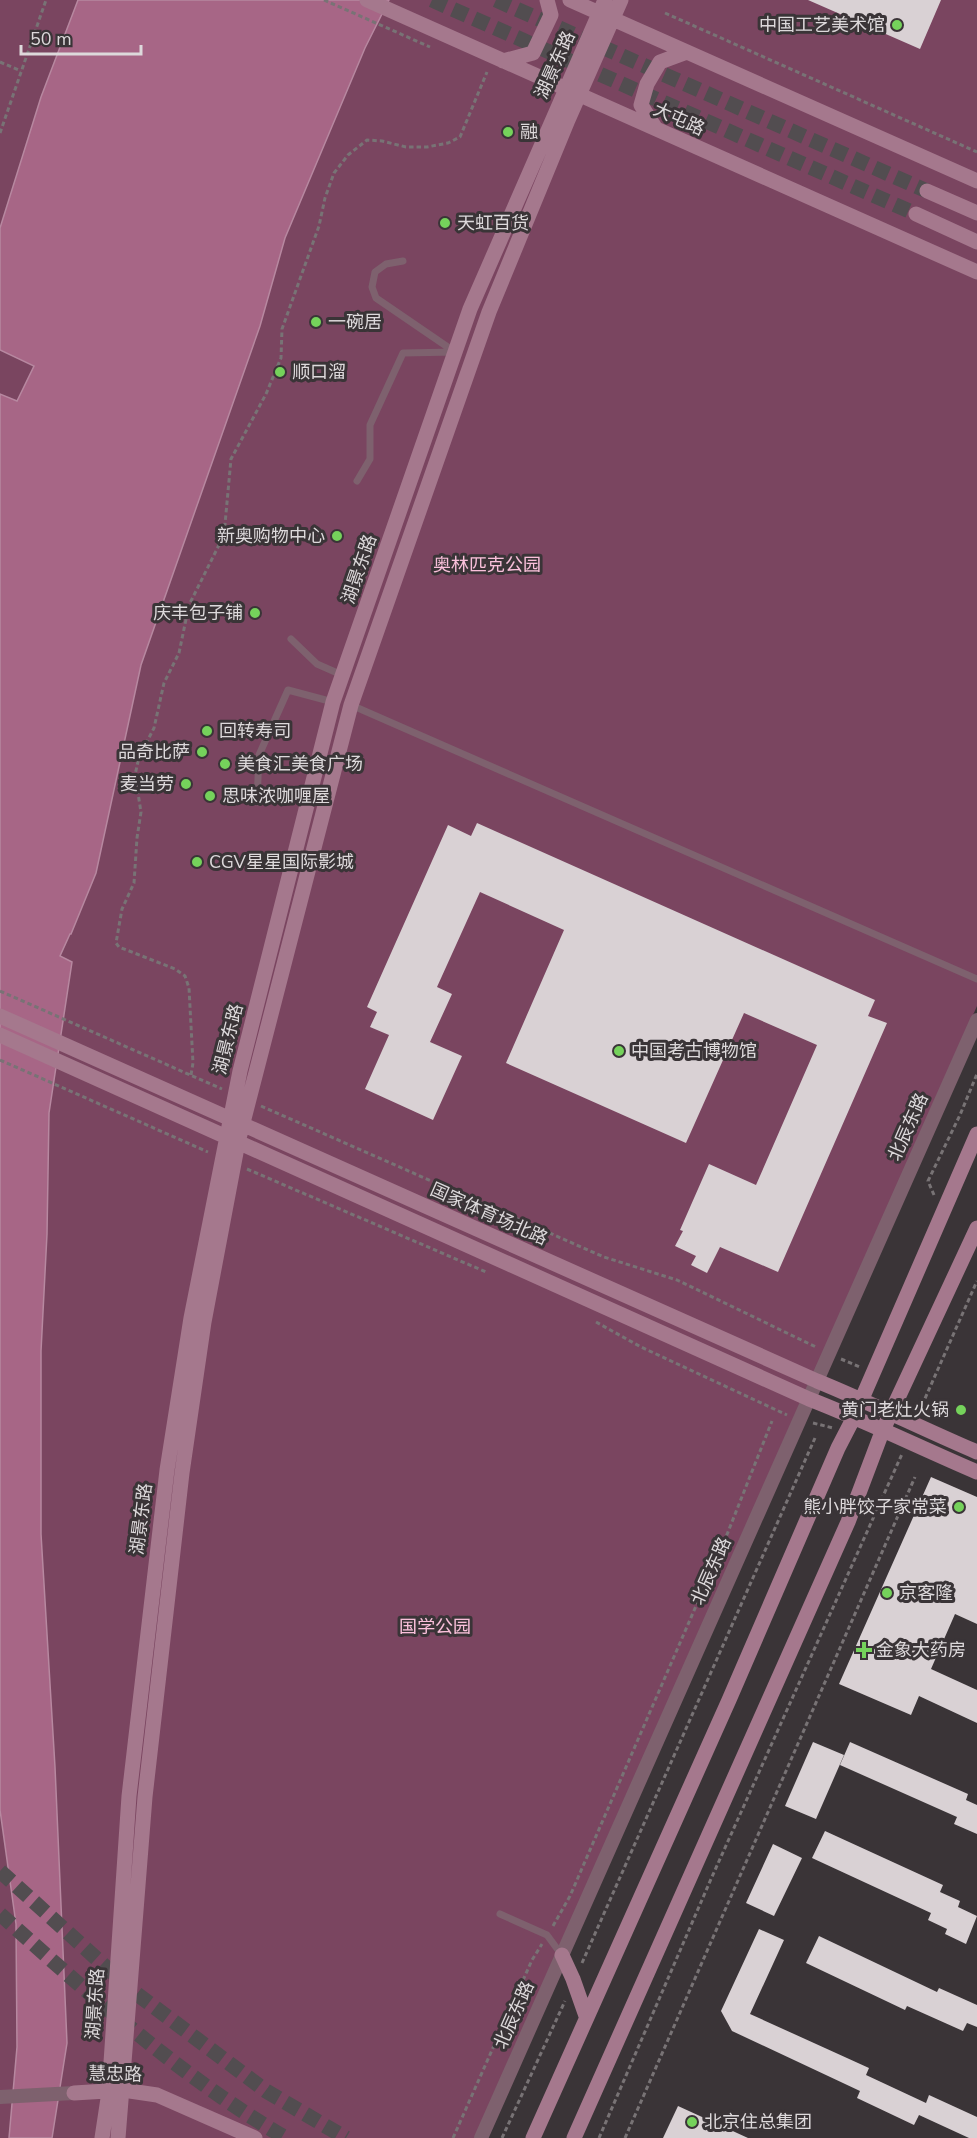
<svg xmlns="http://www.w3.org/2000/svg" width="977" height="2138" viewBox="0 0 977 2138" font-family="'Nunito Sans','Noto Sans SC',sans-serif">
<rect width="100%" height="100%" fill="#3a3437"/>
<!-- green -->
<path fill="#7a4560" d="M 0,0 L 977,0 L 977,1006 L 476,2138 L 0,2138 Z"/>
<!-- water -->
<path fill="#a76686" stroke="#b788a0" stroke-width="1.5" d="M 78,0 L 389,0 L 365,48 L 285,238 L 260,326 L 141,665 L 96,873 L 71,934 L 70,934 L 60,956 L 72,962 L 49,1113 L 47,1234 L 41,1351 L 41,1534 L 55,1767 L 67,2043 L 52,2138 L 9,2138 L 17,2047 L 16,1924 L 0,1810 L 0,394 L 17,401 L 34,366 L 0,350 L 0,228 L 41,97 Z"/>
<!-- building -->
<path fill="#d9d1d4" d="M 808,0 L 941,0 L 920,49 Z
M 477,823 L 875,1000 L 868,1016 L 887,1023 L 778,1272 L 720,1247 L 707,1273 L 691,1265 L 696,1256 L 675,1246 L 683,1231 L 680,1230 L 709,1164 L 756,1185 L 817,1045 L 744,1013 L 686,1143 L 506,1063 L 564,930 L 480,892 L 437,987 L 452,994 L 430,1042 L 462,1056 L 433,1120 L 365,1089 L 389,1035 L 370,1027 L 377,1012 L 367,1007 L 448,825 L 471,836 Z
M 931,1477 L 977,1497 L 977,1624 L 955,1614 L 931,1669 L 977,1690 L 977,1723 L 919,1696 L 911,1715 L 839,1684 Z
M 813,1742 L 844,1755 L 816,1819 L 785,1806 Z
M 850,1742 L 968,1794 L 966,1800 L 977,1805 L 977,1834 L 954,1824 L 957,1817 L 840,1765 Z
M 825,1831 L 943,1885 L 940,1892 L 960,1901 L 958,1907 L 977,1916 L 966,1944 L 945,1934 L 947,1929 L 928,1920 L 931,1913 L 812,1858 Z
M 773,1844 L 802,1858 L 774,1916 L 746,1903 Z
M 759,1929 L 784,1940 L 750,2014 L 869,2068 L 866,2075 L 926,2103 L 929,2095 L 977,2117 L 977,2138 L 969,2138 L 919,2115 L 914,2125 L 857,2098 L 860,2091 L 732,2031 L 721,2011 Z
M 819,1936 L 937,1992 L 939,1988 L 977,2005 L 977,2027 L 967,2023 L 963,2031 L 907,2006 L 905,2010 L 806,1963 Z
M 678,2106 L 748,2138 L 663,2138 Z"/>
<g fill="none" stroke-linecap="round" stroke-linejoin="round">
<!-- secondary-tunnel -->
<path stroke="#524d50" stroke-width="15" stroke-dasharray="15 8" stroke-linecap="butt" d="M 432,0 L 916,214
M 496,0 L 927,191
M 0,1871 L 129,1988 L 266,2091 L 346,2138
M 0,1914 C 90,1995 181,2077 286,2138"/>
<!-- path -->
<path stroke="#787375" stroke-width="3" stroke-dasharray="4.5 3" stroke-linecap="butt" d="M 324,0 L 430,47
M 665,13 L 977,152
M 0,62 L 21,71
M 0,133 L 46,0
M 0,991 L 222,1089
M 0,1060 L 208,1152
M 191,1075 L 193,1063 L 189,988 L 185,976 L 175,969 L 119,947 L 116,943 L 122,909 L 134,883 L 137,838 L 141,812 L 135,775 L 139,757 L 154,728 L 164,683 L 179,653 L 189,605 L 224,535 L 231,459 L 266,394 L 281,358 L 282,329 L 319,226 L 325,198 L 334,173 L 348,155 L 367,140 L 382,141 L 406,147 L 427,147 L 448,143 L 460,137 L 487,72
M 261,1106 L 604,1257 L 677,1280 L 816,1347
M 247,1169 L 486,1272
M 934,1195 L 928,1181 L 960,1115 L 977,1074
M 596,1322 L 641,1347 L 787,1415
M 841,1359 L 860,1367
M 919,1412 L 977,1281
M 813,1423 L 833,1428
M 553,1926 L 570,1896 L 726,1537 L 772,1421
M 582,1963 L 815,1438
M 453,2138 L 532,1960 L 542,1944
M 502,2138 L 565,2001
M 599,2138 L 711,1879 L 902,1454
M 625,2138 L 915,1477"/>
<!-- lane -->
<path stroke="#7e616e" stroke-width="7" d="M 403,261 L 386,264 L 375,272 L 372,287 L 376,298 L 455,352
M 357,481 L 370,459 L 370,425 L 403,353 L 455,352
M 291,639 L 317,664 L 342,675
M 351,705 L 977,979
M 257,802 L 259,755 L 288,690 L 333,702
M 500,1914 L 547,1935 L 561,1954"/>
<!-- street -->
<path stroke="#7e616e" stroke-width="14" d="M 0,2097 L 74,2093
M 481,2138 L 977,1020"/>
<!-- secondary -->
<path stroke="#a5788d" stroke-width="15" d="M 367,0 L 977,272
M 570,0 L 977,181
M 503,61 L 533,53 L 551,15 L 547,0
M 656,129 L 641,105 L 647,84 L 660,62 L 687,52
M 927,191 L 977,213
M 916,214 L 977,242
M 0,1016 L 817,1381 C 871,1403 923,1429 977,1452
M 0,1035 L 809,1399 C 866,1421 921,1448 977,1472
M 562,1955 L 573,1979 L 586,2016
M 74,2093 L 123,2090 L 157,2095 L 255,2138
M 102,2138 L 109,2092 L 129,1796 L 167,1470 L 191,1318 L 240,1071 L 333,702 L 470,309 L 605,0
M 118,2138 L 145,1797 L 182,1473 L 204,1322 L 238,1142 L 351,705 L 489,312 L 568,120 L 621,0
M 533,2138 L 729,1700 L 838,1448 L 854,1417 L 977,1134
M 574,2138 L 848,1522 L 882,1432 L 977,1228"/>
</g>
<!-- markers -->
<g fill="#75d25b" stroke="#3a3437" stroke-width="2">
<circle cx="897" cy="25" r="6"/>
<circle cx="508" cy="132" r="6"/>
<circle cx="445" cy="223" r="6"/>
<circle cx="316" cy="322" r="6"/>
<circle cx="280" cy="372" r="6"/>
<circle cx="337" cy="536" r="6"/>
<circle cx="255" cy="613" r="6"/>
<circle cx="207" cy="731" r="6"/>
<circle cx="202" cy="752" r="6"/>
<circle cx="225" cy="764" r="6"/>
<circle cx="186" cy="784" r="6"/>
<circle cx="210" cy="796" r="6"/>
<circle cx="197" cy="862" r="6"/>
<circle cx="619" cy="1051" r="6"/>
<circle cx="961" cy="1410" r="6"/>
<circle cx="959" cy="1507" r="6"/>
<circle cx="887" cy="1593" r="6"/>
<path d="M861 1641h6v6h6v6h-6v6h-6v-6h-6v-6h6z"/>
<circle cx="692" cy="2122" r="6"/>
</g>
<g text-anchor="middle" dominant-baseline="central" stroke-width="6" stroke-linejoin="round" paint-order="stroke">
<!-- poi labels -->
<g font-size="18" fill="#ddd9db" stroke="#3a3437" text-anchor="start">
<text x="885" y="25" text-anchor="end">中国工艺美术馆</text>
<text x="520" y="132">融</text>
<text x="457" y="223">天虹百货</text>
<text x="328" y="322">一碗居</text>
<text x="292" y="372">顺口溜</text>
<text x="325" y="536" text-anchor="end">新奥购物中心</text>
<text x="243" y="613" text-anchor="end">庆丰包子铺</text>
<text x="219" y="731">回转寿司</text>
<text x="190" y="752" text-anchor="end">品奇比萨</text>
<text x="237" y="764">美食汇美食广场</text>
<text x="174" y="784" text-anchor="end">麦当劳</text>
<text x="222" y="796">思味浓咖喱屋</text>
<text x="209" y="862">CGV星星国际影城</text>
<text x="631" y="1051">中国考古博物馆</text>
<text x="949" y="1410" text-anchor="end">黄门老灶火锅</text>
<text x="947" y="1507" text-anchor="end">熊小胖饺子家常菜</text>
<text x="899" y="1593">京客隆</text>
<text x="876" y="1650">金象大药房</text>
<text x="704" y="2122">北京住总集团</text>
</g>
<!-- street labels -->
<g font-size="18" fill="#ddd9db" stroke="#3a3437">
<text transform="translate(555 65) rotate(-66)">湖景东路</text>
<text transform="translate(679 119) rotate(24)">大屯路</text>
<text transform="translate(359 569) rotate(-71)">湖景东路</text>
<text transform="translate(228 1039) rotate(-76)">湖景东路</text>
<text transform="translate(908 1127) rotate(-66)">北辰东路</text>
<text transform="translate(489 1214) rotate(24)">国家体育场北路</text>
<text transform="translate(141 1519) rotate(-83)">湖景东路</text>
<text transform="translate(711 1571) rotate(-66)">北辰东路</text>
<text transform="translate(95 2004) rotate(-86)">湖景东路</text>
<text transform="translate(514 2015) rotate(-66)">北辰东路</text>
<text transform="translate(115 2074) rotate(1)">慧忠路</text>
</g>
<!-- park labels -->
<g font-size="18" fill="#fac0db" stroke="#3a3437">
<text x="487" y="565">奥林匹克公园</text>
<text x="435" y="1627">国学公园</text>
</g>
</g>
<!-- scale -->
<path d="M21 45v9h120v-9" fill="none" stroke="#ddd9db" stroke-width="3"/>
<text x="30" y="45" font-size="18" fill="#ddd9db" stroke="#3a3437" stroke-width="4.5" paint-order="stroke">50 m</text>
</svg>
